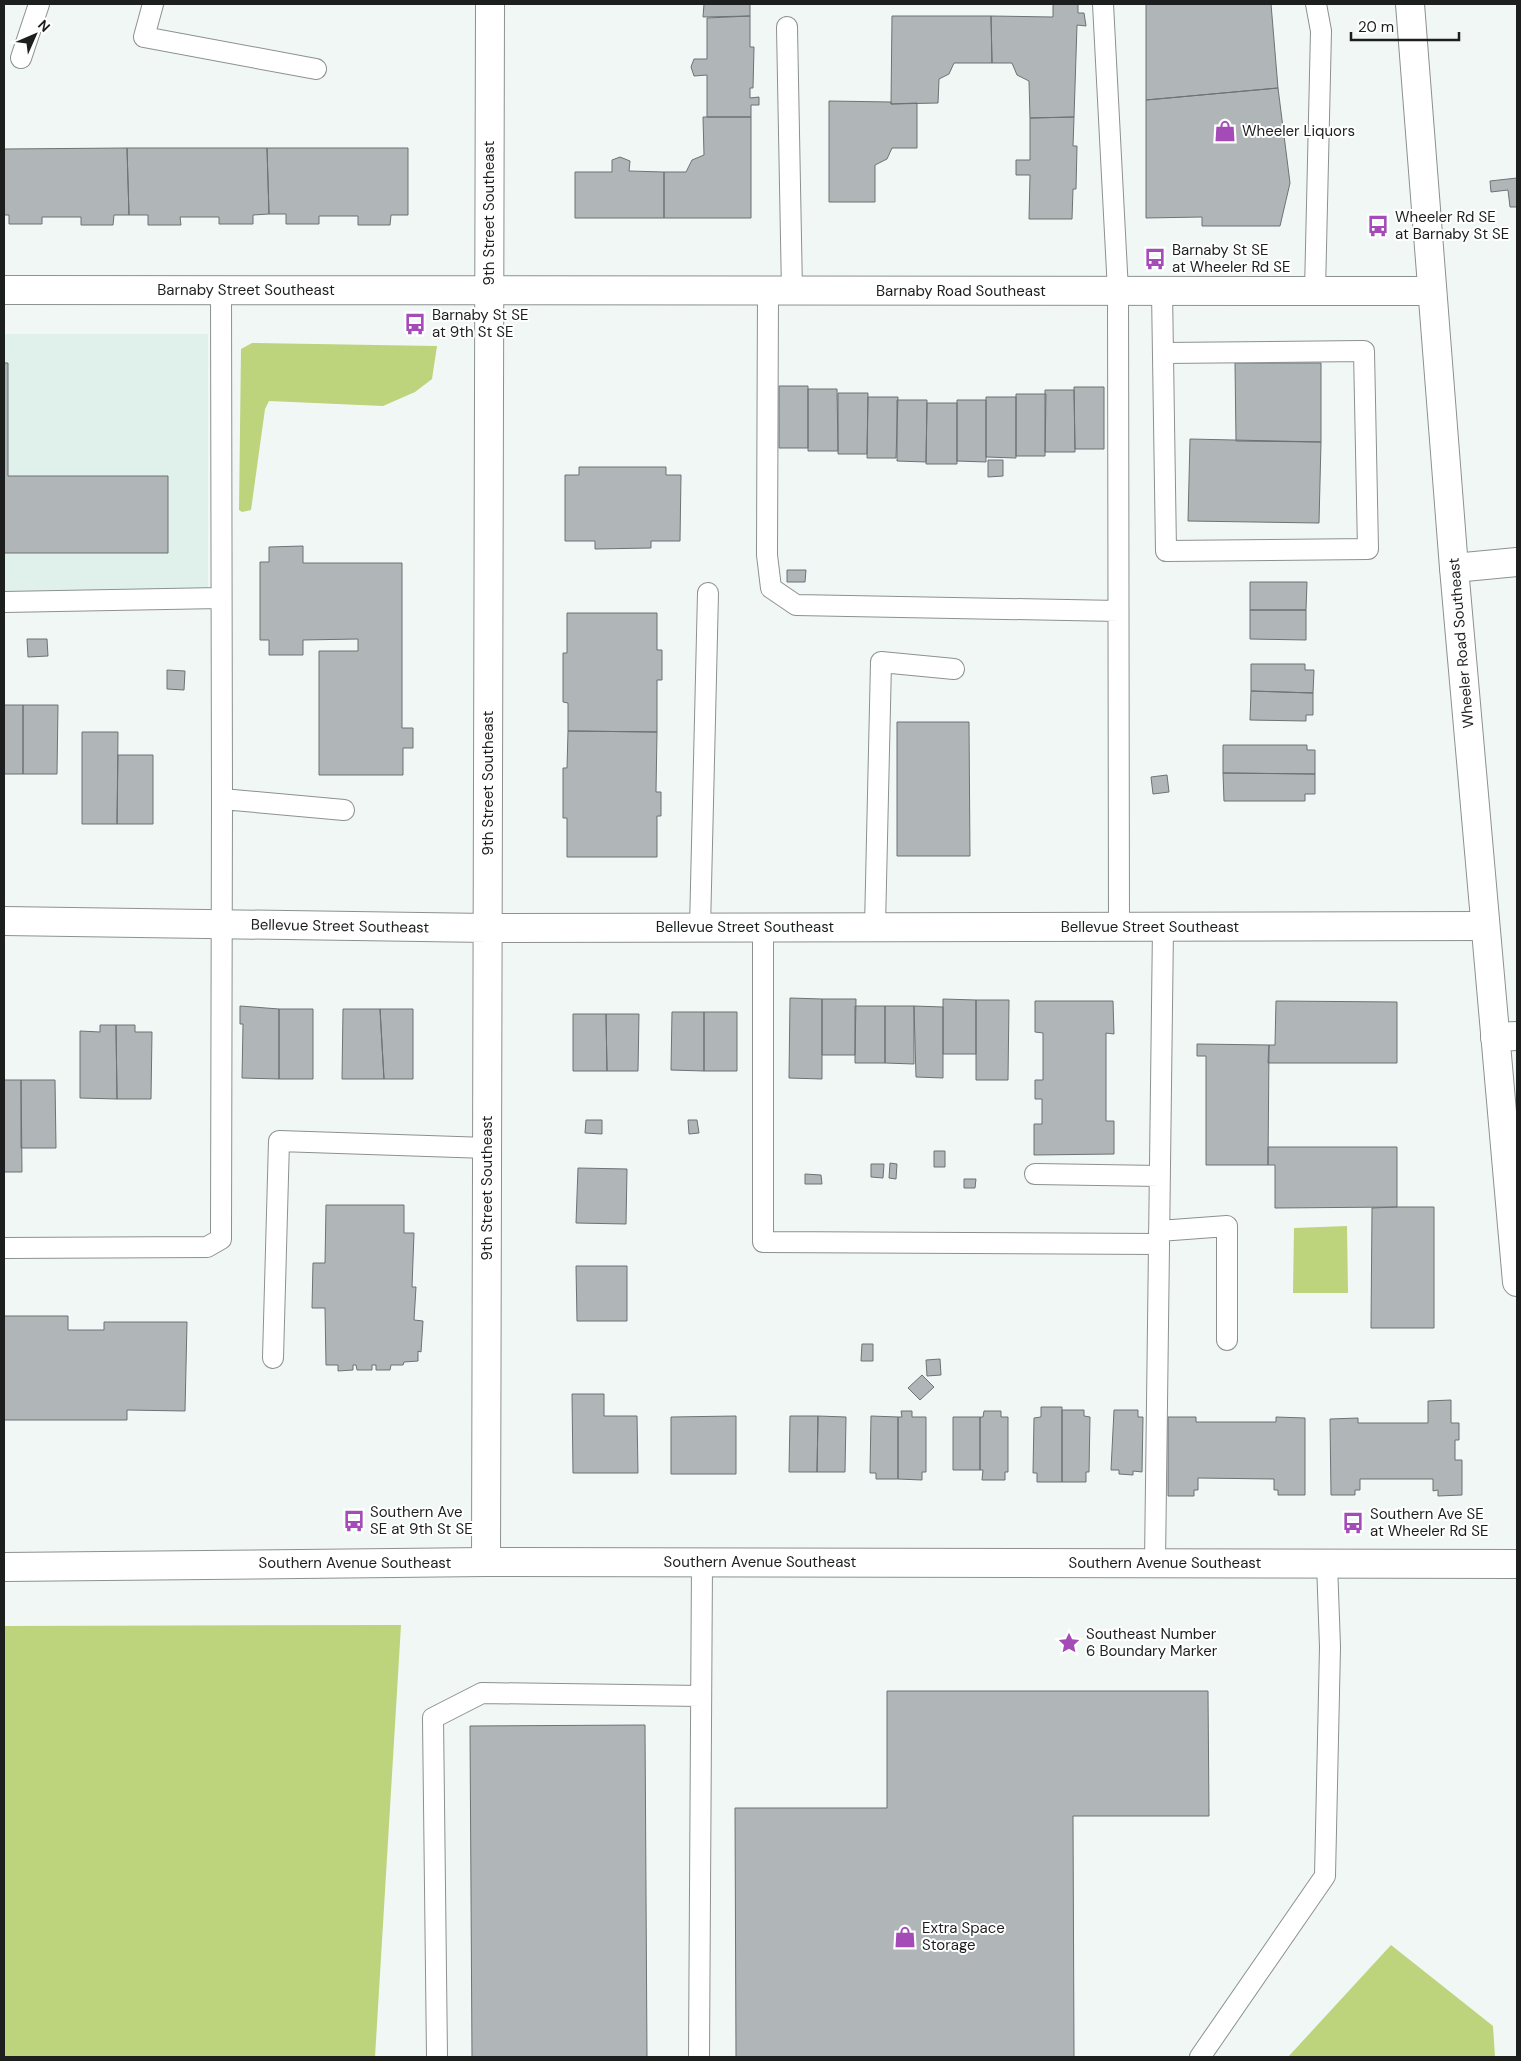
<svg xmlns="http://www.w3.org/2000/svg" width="1521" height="2061" viewBox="0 0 1521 2061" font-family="'DM Sans',sans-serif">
<rect width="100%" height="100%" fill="#f1f7f5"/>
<!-- built -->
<path fill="#e0f0eb" d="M 4,334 L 208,334 L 208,590 L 4,591 Z"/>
<!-- green -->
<path fill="#bdd37c" d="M 252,343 L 437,346 L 432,379 L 415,392 L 383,406 L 269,401 L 265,409 L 251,510 L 242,512 L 239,510 L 241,349 Z
M 1347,1226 L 1348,1293 L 1293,1293 L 1294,1228 Z
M 401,1625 L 375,2057 L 4,2057 L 4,1626 Z
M 1391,1945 L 1493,2026 L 1495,2057 L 1288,2057 Z"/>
<!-- building -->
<path fill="#b0b6b7" stroke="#6d7374" d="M 704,4 L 750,4 L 750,16 L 703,17 Z
M 1053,4 L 1078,4 L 1078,13 L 1084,13 L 1086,26 L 1077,25 L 1074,117 L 1030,118 L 1029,81 L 1017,75 L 1012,63 L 992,63 L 991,16 L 1053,17 Z
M 1146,4 L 1271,4 L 1278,88 L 1146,100 Z
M 750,16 L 750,47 L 754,47 L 753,88 L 750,88 L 750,98 L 759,97 L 759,105 L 751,105 L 751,117 L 707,117 L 707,75 L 694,76 L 691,67 L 694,59 L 707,59 L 707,18 Z
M 892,16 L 991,16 L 992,63 L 954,63 L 949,74 L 939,79 L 938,103 L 891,104 Z
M 1278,88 L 1290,183 L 1280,226 L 1202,226 L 1202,217 L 1146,218 L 1146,100 Z
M 829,101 L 891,102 L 891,104 L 917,103 L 917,148 L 892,148 L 887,159 L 875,165 L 875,202 L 829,202 Z
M 703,117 L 751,117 L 751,218 L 664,218 L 664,172 L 686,172 L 692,160 L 704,155 Z
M 1074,117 L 1073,146 L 1077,146 L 1076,189 L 1073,189 L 1072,219 L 1029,219 L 1030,175 L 1016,175 L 1016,160 L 1030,160 L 1030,118 Z
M 127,148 L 129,215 L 114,215 L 113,225 L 81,225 L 81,217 L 42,217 L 42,224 L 9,224 L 9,215 L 4,215 L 4,149 Z
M 127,148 L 267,148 L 269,214 L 253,215 L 253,224 L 219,224 L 219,217 L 180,217 L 181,225 L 148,225 L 148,215 L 129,215 Z
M 267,148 L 408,148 L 408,215 L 391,215 L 390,225 L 358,225 L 358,216 L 319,216 L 319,224 L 286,224 L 286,214 L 269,214 Z
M 620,157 L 630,161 L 629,171 L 664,172 L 664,218 L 575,218 L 575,172 L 612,172 L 612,160 Z
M 1517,178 L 1517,207 L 1510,207 L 1508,190 L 1491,192 L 1490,181 Z
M 4,363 L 8,363 L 8,476 L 168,476 L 168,553 L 4,553 Z
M 1235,363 L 1321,363 L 1321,442 L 1236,441 Z
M 779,386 L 808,386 L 808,448 L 779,448 Z
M 1074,387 L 1104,387 L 1104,449 L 1075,449 Z
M 808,389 L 837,389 L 838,451 L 808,451 Z
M 1045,390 L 1074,390 L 1075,452 L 1045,452 Z
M 838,393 L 868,393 L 867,454 L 838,454 Z
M 1016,394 L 1046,394 L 1045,456 L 1016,456 Z
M 868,397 L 898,397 L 896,458 L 867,458 Z
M 986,397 L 1016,397 L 1016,458 L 986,457 Z
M 897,400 L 927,400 L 926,462 L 897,461 Z
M 957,400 L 986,400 L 986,462 L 957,461 Z
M 927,403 L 957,403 L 957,464 L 926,464 Z
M 1190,439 L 1321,442 L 1319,523 L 1188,521 Z
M 988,460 L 1003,460 L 1003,476 L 988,477 Z
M 579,467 L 666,467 L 666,475 L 681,475 L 680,541 L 651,541 L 651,548 L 595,549 L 595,541 L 565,541 L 565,475 L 579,475 Z
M 303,546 L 303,563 L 402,563 L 402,728 L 413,728 L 413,748 L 403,748 L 403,775 L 319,775 L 319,651 L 358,651 L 358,639 L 303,640 L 303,655 L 269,655 L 269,640 L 260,640 L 260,562 L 269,562 L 269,547 Z
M 787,570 L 806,570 L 805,582 L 787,582 Z
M 1250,582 L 1307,582 L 1306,610 L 1250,610 Z
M 1250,610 L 1306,610 L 1306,640 L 1250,639 Z
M 567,613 L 657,613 L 657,650 L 662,650 L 662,680 L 657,680 L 657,732 L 568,731 L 568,703 L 563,702 L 563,653 L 567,653 Z
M 27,639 L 47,639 L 48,656 L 28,657 Z
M 1251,664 L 1305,664 L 1305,670 L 1314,670 L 1313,693 L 1251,691 Z
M 167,670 L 185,671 L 184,690 L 167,689 Z
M 1251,691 L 1313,693 L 1313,715 L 1306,715 L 1306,721 L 1250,720 Z
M 4,705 L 23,705 L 23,774 L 4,774 Z
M 23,705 L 58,705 L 57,774 L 23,774 Z
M 897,722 L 969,722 L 970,856 L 897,856 Z
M 568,731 L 657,732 L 656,792 L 661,792 L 661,816 L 657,816 L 657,857 L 567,857 L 567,818 L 563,818 L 563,768 L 567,768 Z
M 82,732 L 118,732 L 117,824 L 82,824 Z
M 1223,745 L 1307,745 L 1307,750 L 1315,750 L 1315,774 L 1223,773 Z
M 118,755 L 153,755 L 153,824 L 117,824 Z
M 1223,773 L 1315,774 L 1315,794 L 1305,794 L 1305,801 L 1224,801 Z
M 1167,775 L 1169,792 L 1153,794 L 1151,777 Z
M 790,998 L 822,999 L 822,1079 L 789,1078 Z
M 822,999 L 856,999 L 855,1055 L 822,1055 Z
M 943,999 L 976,1000 L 976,1054 L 943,1054 Z
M 976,1000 L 1009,1000 L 1008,1080 L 976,1080 Z
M 1035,1001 L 1113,1001 L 1114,1034 L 1106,1033 L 1106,1121 L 1114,1121 L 1114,1154 L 1034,1155 L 1034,1124 L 1042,1124 L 1042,1099 L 1035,1099 L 1035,1080 L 1043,1080 L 1043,1033 L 1035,1032 Z
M 1276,1001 L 1397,1002 L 1397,1063 L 1268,1063 L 1269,1045 L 1275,1045 Z
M 240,1006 L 279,1009 L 279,1079 L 242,1078 L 243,1024 L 240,1024 Z
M 855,1006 L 885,1006 L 885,1063 L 855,1063 Z
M 885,1006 L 914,1006 L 914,1064 L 885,1063 Z
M 914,1006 L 943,1007 L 943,1078 L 916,1077 Z
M 279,1009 L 313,1009 L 313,1079 L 279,1079 Z
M 343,1009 L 380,1009 L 384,1079 L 342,1079 Z
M 380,1009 L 413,1009 L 413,1079 L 384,1079 Z
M 672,1012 L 704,1012 L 704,1071 L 671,1070 Z
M 704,1012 L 737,1012 L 737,1071 L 704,1071 Z
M 573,1014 L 606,1014 L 607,1071 L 573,1071 Z
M 606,1014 L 639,1014 L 638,1071 L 607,1071 Z
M 100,1025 L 116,1025 L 117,1099 L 80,1098 L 80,1031 L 100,1032 Z
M 116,1025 L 135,1025 L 135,1032 L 152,1032 L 151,1099 L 117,1099 Z
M 1197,1044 L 1269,1045 L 1268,1165 L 1206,1165 L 1206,1056 L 1197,1056 Z
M 4,1080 L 21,1080 L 22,1172 L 4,1172 Z
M 21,1080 L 55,1080 L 56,1148 L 21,1148 Z
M 586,1120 L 602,1120 L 602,1134 L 585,1133 Z
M 688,1120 L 697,1120 L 699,1133 L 689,1134 Z
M 1268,1147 L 1397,1147 L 1397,1207 L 1275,1208 L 1275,1165 L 1268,1165 Z
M 934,1151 L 945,1151 L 945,1167 L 934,1167 Z
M 890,1163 L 897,1164 L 896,1179 L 889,1178 Z
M 871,1164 L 884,1164 L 883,1178 L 871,1177 Z
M 578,1168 L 627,1169 L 626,1224 L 576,1223 Z
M 805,1174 L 821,1175 L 822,1184 L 805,1184 Z
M 964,1179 L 976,1179 L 975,1188 L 964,1188 Z
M 326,1205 L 404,1205 L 404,1233 L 414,1233 L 412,1287 L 416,1287 L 414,1320 L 423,1321 L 421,1352 L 418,1351 L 418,1361 L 404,1362 L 403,1365 L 391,1365 L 390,1370 L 376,1370 L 376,1365 L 372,1365 L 372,1370 L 357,1370 L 356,1365 L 353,1365 L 353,1370 L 338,1371 L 338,1365 L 326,1365 L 325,1308 L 312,1308 L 313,1263 L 325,1263 Z
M 1397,1207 L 1434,1207 L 1434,1328 L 1371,1328 L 1372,1208 Z
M 576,1266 L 627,1266 L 627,1321 L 577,1321 Z
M 4,1316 L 68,1316 L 68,1330 L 104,1330 L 104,1322 L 187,1322 L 185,1411 L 127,1410 L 127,1420 L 4,1420 Z
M 862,1344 L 873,1344 L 873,1361 L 861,1361 Z
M 940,1359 L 941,1375 L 927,1376 L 926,1360 Z
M 922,1375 L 934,1387 L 920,1400 L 908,1388 Z
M 572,1394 L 604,1394 L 604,1416 L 637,1416 L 638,1473 L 573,1473 Z
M 1451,1400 L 1451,1423 L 1459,1423 L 1459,1440 L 1455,1440 L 1455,1460 L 1462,1460 L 1462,1495 L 1438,1496 L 1438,1490 L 1433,1491 L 1433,1479 L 1360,1479 L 1360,1490 L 1355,1490 L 1355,1495 L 1331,1495 L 1330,1419 L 1358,1418 L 1358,1423 L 1428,1423 L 1428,1401 Z
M 1041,1407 L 1062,1407 L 1062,1482 L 1037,1482 L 1037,1473 L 1033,1473 L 1034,1418 L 1041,1417 Z
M 1062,1410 L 1084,1410 L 1084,1416 L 1090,1417 L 1089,1472 L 1086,1472 L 1086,1482 L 1062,1482 Z
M 1114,1410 L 1138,1410 L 1138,1417 L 1143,1417 L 1142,1472 L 1133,1471 L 1133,1475 L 1119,1474 L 1119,1470 L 1111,1470 Z
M 901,1411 L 912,1411 L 912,1417 L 926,1417 L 926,1472 L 922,1472 L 922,1480 L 898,1479 L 898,1417 L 902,1417 Z
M 984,1411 L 1001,1411 L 1001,1417 L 1008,1417 L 1008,1472 L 1005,1472 L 1005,1480 L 982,1480 L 983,1470 L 980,1470 L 980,1417 L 983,1417 Z
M 736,1416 L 736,1474 L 671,1474 L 671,1417 Z
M 790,1416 L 818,1416 L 817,1472 L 789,1472 Z
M 818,1416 L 846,1417 L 845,1472 L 817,1472 Z
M 871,1416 L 898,1417 L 898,1479 L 876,1479 L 876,1473 L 870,1473 Z
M 953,1417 L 980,1417 L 980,1470 L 953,1470 Z
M 1168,1417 L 1196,1417 L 1196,1422 L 1276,1422 L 1276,1417 L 1305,1418 L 1305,1495 L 1278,1495 L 1278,1490 L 1274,1490 L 1274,1479 L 1198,1478 L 1198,1490 L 1194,1490 L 1194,1496 L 1168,1496 Z
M 887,1691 L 1208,1691 L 1209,1816 L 1073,1816 L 1074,2057 L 736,2057 L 735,1808 L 887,1808 Z
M 645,1725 L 647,2057 L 472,2057 L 470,1726 Z"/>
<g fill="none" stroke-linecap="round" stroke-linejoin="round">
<!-- lane casing -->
<g stroke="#8c9190" stroke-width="22">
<path id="lane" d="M 153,4 L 144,37 L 316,69
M 1103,4 L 1118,291 L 1119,927
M 787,27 L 792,291
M 21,58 L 39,4
M 221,290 L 222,799
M 768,291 L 767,555 L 771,588 L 796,605 L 1118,611
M 1162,291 L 1166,551 L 1368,549 L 1364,351 L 1163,353
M 1315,291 L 1321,31 L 1316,4
M 4,602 L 220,598
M 763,927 L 763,1242 L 1159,1244
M 875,927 L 881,662 L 954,669
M 700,928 L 708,593
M 1035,1174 L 1160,1176
M 1159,1231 L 1227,1226 L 1227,1340
M 4,1248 L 207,1247 L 221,1239 L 222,799 L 344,810
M 273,1358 L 279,1141 L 487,1148
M 1155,1563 L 1163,927
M 437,2057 L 433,1718 L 482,1693 L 701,1696
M 699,2057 L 702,1562
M 1200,2057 L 1325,1876 L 1330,1647 L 1327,1563"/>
</g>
<!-- street casing -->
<g stroke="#8c9190" stroke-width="30">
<path id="street" d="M 1454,568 L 1517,562
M 4,921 L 487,928 L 1485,926
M 1495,1037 L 1517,1036
M 486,1562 L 490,4"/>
</g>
<!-- secondary casing -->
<g stroke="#8c9190" stroke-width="30">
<path id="secondary" d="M 1410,4 L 1454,568 L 1517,1282
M 4,290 L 1432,291
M 4,1567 L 486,1562 L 1517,1564"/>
</g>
<!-- lane -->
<use href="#lane" stroke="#fff" stroke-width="20"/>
<!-- street -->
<use href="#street" stroke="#fff" stroke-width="28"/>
<!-- secondary -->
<use href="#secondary" stroke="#fff" stroke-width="28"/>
</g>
<!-- icons -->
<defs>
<g id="shop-bare" transform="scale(1.725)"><path d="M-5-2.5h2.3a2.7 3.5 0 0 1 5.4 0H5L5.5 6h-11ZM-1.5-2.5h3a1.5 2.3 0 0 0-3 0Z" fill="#a44bb7" stroke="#fff" stroke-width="2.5" paint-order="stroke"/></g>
<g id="bus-bare" transform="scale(1.725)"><path d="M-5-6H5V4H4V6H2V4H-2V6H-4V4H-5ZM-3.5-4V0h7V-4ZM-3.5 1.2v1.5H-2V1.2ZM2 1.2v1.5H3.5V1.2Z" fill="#a44bb7" stroke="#fff" stroke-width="2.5" paint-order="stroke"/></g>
<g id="sight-bare" transform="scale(1.725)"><path d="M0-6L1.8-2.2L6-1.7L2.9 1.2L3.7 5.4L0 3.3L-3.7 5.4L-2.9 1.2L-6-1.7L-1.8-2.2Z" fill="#a44bb7" stroke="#fff" stroke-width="2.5" paint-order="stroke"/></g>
</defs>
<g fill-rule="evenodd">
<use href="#shop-bare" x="1225" y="131"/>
<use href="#bus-bare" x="1378" y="226"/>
<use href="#bus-bare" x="1155" y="259"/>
<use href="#bus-bare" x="415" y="324"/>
<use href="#bus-bare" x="354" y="1521"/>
<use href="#bus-bare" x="1353" y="1523"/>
<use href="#sight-bare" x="1069" y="1643"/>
<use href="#shop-bare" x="905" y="1937"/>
</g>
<g text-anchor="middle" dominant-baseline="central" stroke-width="4" stroke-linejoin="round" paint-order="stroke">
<!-- poi labels -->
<g font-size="15" fill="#1d1f1e" stroke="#fff" text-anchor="start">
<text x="1242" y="131">Wheeler Liquors</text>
<text x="1395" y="217">Wheeler Rd SE<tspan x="1395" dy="17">at Barnaby St SE</tspan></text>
<text x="1172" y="250">Barnaby St SE<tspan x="1172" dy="17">at Wheeler Rd SE</tspan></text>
<text x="432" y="315">Barnaby St SE<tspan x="432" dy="17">at 9th St SE</tspan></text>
<text x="370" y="1512">Southern Ave<tspan x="370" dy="17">SE at 9th St SE</tspan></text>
<text x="1370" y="1514">Southern Ave SE<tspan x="1370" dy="17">at Wheeler Rd SE</tspan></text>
<text x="1086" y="1634">Southeast Number<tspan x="1086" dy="17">6 Boundary Marker</tspan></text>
<text x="922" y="1928">Extra Space<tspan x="922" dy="17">Storage</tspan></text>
</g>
<!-- street labels -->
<g font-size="15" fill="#1d1f1e" stroke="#fff">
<text transform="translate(489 213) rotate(-90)">9th Street Southeast</text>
<text x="246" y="290">Barnaby Street Southeast</text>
<text x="961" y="291">Barnaby Road Southeast</text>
<text transform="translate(1461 643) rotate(-95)">Wheeler Road Southeast</text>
<text transform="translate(488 783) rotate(-90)">9th Street Southeast</text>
<text transform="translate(340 926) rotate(1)">Bellevue Street Southeast</text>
<text x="745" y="927">Bellevue Street Southeast</text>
<text x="1150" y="927">Bellevue Street Southeast</text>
<text transform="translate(487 1188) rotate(-90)">9th Street Southeast</text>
<text x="760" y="1562">Southern Avenue Southeast</text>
<text x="355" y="1563">Southern Avenue Southeast</text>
<text x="1165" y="1563">Southern Avenue Southeast</text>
</g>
</g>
<!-- border -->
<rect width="1521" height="2061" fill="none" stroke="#1d1f1e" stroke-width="10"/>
<!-- north arrow -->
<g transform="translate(35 35) rotate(45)" stroke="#ffffff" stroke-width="4" paint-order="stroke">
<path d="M0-4L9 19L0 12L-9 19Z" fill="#1d1f1e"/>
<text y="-8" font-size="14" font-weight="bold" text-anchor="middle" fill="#1d1f1e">N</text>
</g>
<!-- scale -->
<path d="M1351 32v8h108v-8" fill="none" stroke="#1d1f1e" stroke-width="2.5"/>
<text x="1358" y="32" font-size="15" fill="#1d1f1e" stroke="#ffffff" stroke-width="4" paint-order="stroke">20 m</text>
</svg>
